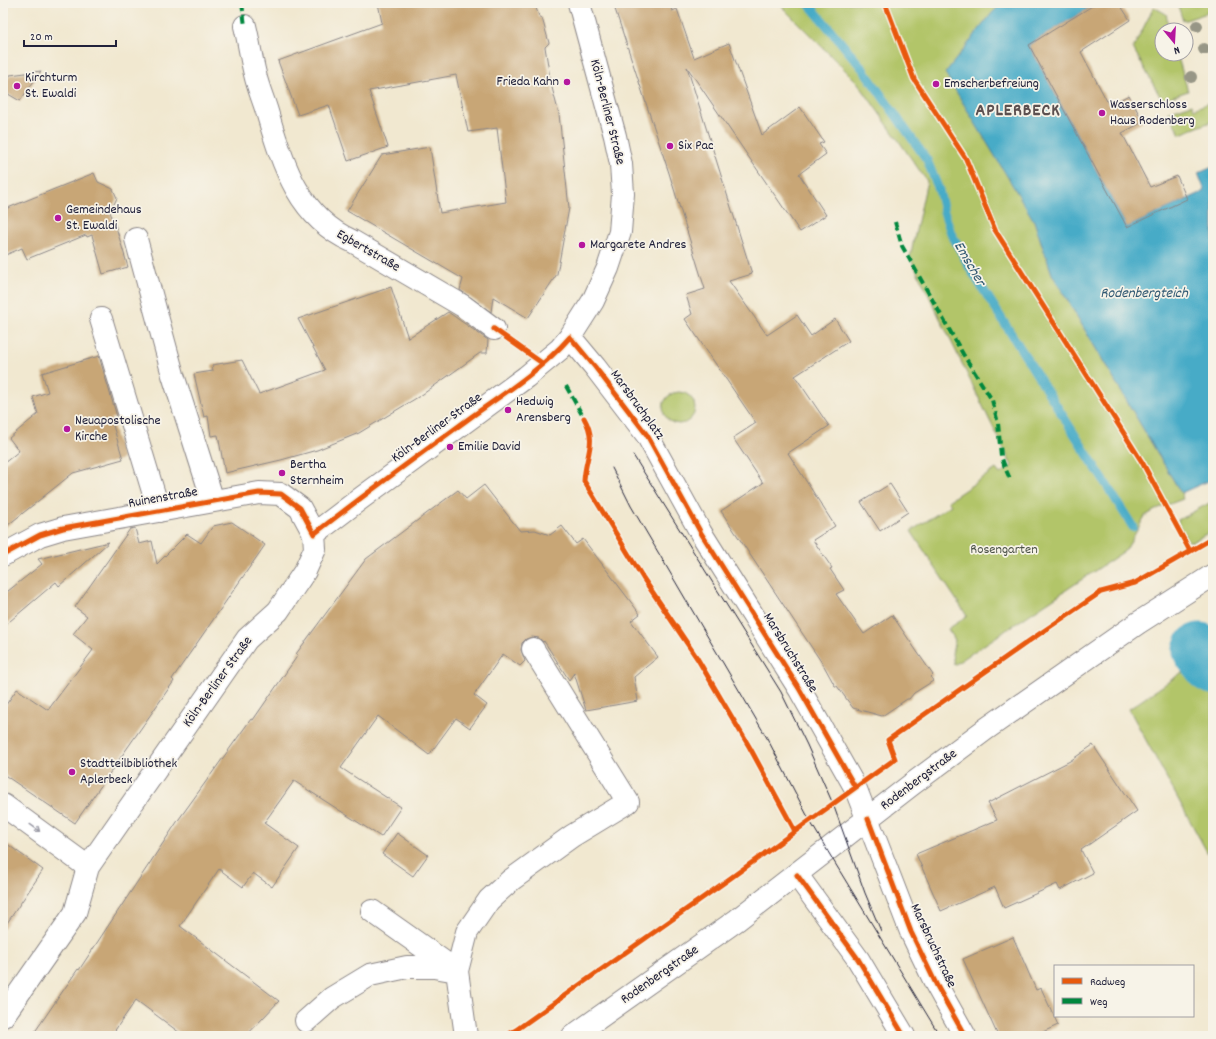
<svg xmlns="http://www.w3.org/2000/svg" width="1216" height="1039" viewBox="0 0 1216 1039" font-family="Dekko,sans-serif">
<rect width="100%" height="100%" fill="#f7f3e8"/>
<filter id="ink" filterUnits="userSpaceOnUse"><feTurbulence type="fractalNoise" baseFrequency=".025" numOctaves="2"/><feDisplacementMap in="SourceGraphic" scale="8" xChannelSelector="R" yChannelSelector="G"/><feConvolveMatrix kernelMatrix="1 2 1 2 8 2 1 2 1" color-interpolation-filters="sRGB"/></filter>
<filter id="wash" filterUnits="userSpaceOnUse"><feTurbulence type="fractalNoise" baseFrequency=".012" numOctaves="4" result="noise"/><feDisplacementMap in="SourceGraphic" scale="16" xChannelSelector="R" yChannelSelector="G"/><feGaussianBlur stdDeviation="0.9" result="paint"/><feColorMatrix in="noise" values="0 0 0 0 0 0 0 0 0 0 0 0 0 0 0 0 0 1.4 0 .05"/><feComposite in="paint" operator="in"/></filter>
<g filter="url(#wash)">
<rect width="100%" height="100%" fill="#f1e8d0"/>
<!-- green -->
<path fill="#b2c569" stroke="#6a7452" d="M 778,3 L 1002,3 L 992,13 L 1034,221 L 1052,274 L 1181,493 L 1183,499 L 1159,508 L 1145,516 L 1126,550 L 954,665 L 952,654 L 955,640 L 948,629 L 967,616 L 911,531 L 951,505 L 948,501 L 996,469 L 1000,474 L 1012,466 L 910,257 L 927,181 L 858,83 Z
M 1177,3 L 1213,3 L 1213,11 L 1183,21 Z
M 1154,7 L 1166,14 L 1170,30 L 1162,30 L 1162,54 L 1177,54 L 1188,91 L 1162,100 L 1133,48 Z
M 1213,101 L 1213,121 L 1180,134 L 1168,112 L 1192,104 L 1194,109 Z
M663 408a16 16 0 1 1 32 0a16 16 0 1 1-32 0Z
M 1213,501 L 1213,530 L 1192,542 L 1187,540 L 1178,524 L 1178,520 Z
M 1213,651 L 1213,863 L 1129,709 Z"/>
<!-- water -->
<path fill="#47abc7" stroke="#346681" d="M 1002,3 L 1097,3 L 1029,45 L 1127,227 L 1205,191 L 1198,173 L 1213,167 L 1213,479 L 1181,493 L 1052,274 L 1034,221 L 945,73 L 992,13 Z"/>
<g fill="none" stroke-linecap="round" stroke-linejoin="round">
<!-- stream -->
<path stroke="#47abc7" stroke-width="9" d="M 808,3 L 863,69 L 927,160 L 939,190 L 944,212 L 951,233 L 971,270 L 1133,527"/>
<!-- river -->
<path stroke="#47abc7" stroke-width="55" d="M 1200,650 L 1213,667"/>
</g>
<g id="blocks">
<!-- building -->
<path fill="#c8a676" d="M 378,3 L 534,3 L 539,16 L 542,18 L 549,43 L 545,47 L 551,84 L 559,114 L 569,208 L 557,274 L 528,318 L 493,297 L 491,312 L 460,290 L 463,279 L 347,211 L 382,155 L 430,147 L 440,213 L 506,202 L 497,128 L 468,132 L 456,75 L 369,91 L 388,147 L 348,161 L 329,105 L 298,115 L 278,61 L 382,23 Z
M 613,3 L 669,3 L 672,11 L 677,9 L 694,58 L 729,43 L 762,135 L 800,107 L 824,142 L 819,144 L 826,154 L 799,174 L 826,215 L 800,232 L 687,67 L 752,274 L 729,281 L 767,335 L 797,315 L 811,336 L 835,319 L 849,341 L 795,376 L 829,426 L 788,453 L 835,526 L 813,540 L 832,568 L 830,569 L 844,590 L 836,594 L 864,634 L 892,615 L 933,675 L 931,677 L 933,681 L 914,693 L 909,699 L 907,699 L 882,716 L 853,708 L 837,686 L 835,686 L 824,666 L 721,511 L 763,483 L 733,438 L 756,423 L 685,319 L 692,314 L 686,295 L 705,289 L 669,173 Z
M 1097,3 L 1119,3 L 1130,20 L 1081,52 L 1109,105 L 1129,95 L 1143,122 L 1122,133 L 1150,187 L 1177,176 L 1187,199 L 1127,227 L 1029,45 Z
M 41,71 L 20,101 L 3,91 L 3,86 L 10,75 Z
M 94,173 L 98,182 L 113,189 L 117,198 L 110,212 L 116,227 L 128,267 L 103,274 L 92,235 L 87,237 L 86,235 L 27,259 L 22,248 L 3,256 L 3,210 Z
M 391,287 L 408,338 L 448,312 L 488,340 L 487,353 L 480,353 L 423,394 L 359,433 L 317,450 L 281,460 L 225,473 L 218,435 L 211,436 L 208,416 L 204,417 L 194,374 L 213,371 L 212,365 L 242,360 L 259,394 L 325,370 L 298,319 Z
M 99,356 L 117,417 L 111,419 L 123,459 L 73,473 L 3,529 L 3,464 L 19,451 L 9,438 L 38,414 L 33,397 L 48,392 L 42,373 Z
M 890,484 L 908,512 L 880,531 L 861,502 Z
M 484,485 L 520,531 L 535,530 L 550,535 L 562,526 L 576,544 L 583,539 L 640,614 L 631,621 L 658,657 L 634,677 L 638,701 L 586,710 L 574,673 L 569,680 L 544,641 L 543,642 L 539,638 L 532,637 L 526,639 L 522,643 L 521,650 L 525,661 L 520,666 L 503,654 L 474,695 L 487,705 L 470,728 L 456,718 L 429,755 L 378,716 L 341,768 L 401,807 L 381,837 L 294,781 L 264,823 L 299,848 L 272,887 L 253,873 L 243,887 L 219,869 L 180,926 L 279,1001 L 246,1036 L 184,1036 L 136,1000 L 111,1036 L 32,1036 L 78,969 L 79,970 L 179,819 L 251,719 L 253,720 L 298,655 L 296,654 L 366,559 L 458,490 L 466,499 Z
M 232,522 L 265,545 L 172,679 L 174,681 L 75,823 L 3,774 L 3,709 L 17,689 L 48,710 L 93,650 L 73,634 L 87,616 L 75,607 L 130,529 L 135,528 L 139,544 L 152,541 L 157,564 L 187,534 L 201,543 L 213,526 Z
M 109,542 L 59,586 L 56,582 L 3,627 L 3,595 L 42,564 L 38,559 Z
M 1093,745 L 1137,811 L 1081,850 L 1093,873 L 1060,890 L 1057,884 L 1004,908 L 995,887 L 941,911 L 916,854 L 997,820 L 988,803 L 1070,761 Z
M 397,833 L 428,855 L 413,876 L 382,854 Z
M 3,841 L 43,870 L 3,929 Z
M 1013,937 L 1036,990 L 1041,988 L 1058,1025 L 1034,1036 L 998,1036 L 963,959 Z"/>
</g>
</g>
<g filter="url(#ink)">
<use href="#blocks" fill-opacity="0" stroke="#8a8586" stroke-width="1"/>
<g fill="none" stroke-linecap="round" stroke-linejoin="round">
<!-- minor casing -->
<g stroke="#8a8586" stroke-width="24">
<path id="minor" d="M 245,26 C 249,42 251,58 255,74 C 258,88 264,101 268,115 C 283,166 300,218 352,241 L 463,306 L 494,329
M 136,239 L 173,375 L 213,501
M 101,319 L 159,511
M 570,337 L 595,367 L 647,435 L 701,533 L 800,690 L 855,787 L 911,932 L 937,986 L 965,1036
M 314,534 L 360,499 L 526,377 L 560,349 L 570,337 L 593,301 L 608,268 L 620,232 L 623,194 L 621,164 L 615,136 L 579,3
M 3,555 L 40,535 L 63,528 L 259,493 L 281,494 L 300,508 L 314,534 L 315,549 L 305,571 L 278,611 L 247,639 L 88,867 L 75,913 L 3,1016
M 3,805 L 88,867
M 797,875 L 858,959 L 904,1036
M 372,911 L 454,969
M 306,1021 L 332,998 L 370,975 L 407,967 L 434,967 L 457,971
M 466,1036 L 457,971 L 467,932 L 489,900 L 511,880 L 572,836 L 628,802 L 533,649"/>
</g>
<!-- major casing -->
<g stroke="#8a8586" stroke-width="24">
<path id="major" d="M 573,1036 L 737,920 L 911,785 L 986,729 L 1138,623 L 1213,575"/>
</g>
<!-- minor -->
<use href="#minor" stroke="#fff" stroke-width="22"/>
<!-- major -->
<use href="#major" stroke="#fff" stroke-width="22"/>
<!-- tram -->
<path stroke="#22223b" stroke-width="1" d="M 633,455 L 781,692 L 807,745 L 833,804 L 865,893 L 881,931
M 612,468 L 631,506 L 767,738 L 810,821 L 827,850 L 940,1036"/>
<!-- quiet -->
<path stroke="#00873e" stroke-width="4" stroke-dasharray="8 4" stroke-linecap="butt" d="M 242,3 L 245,26
M 895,222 L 902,246 L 963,354 L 992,400 L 998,423 L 1001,456 L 1006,470 L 1011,481
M 566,386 L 585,420"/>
<!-- cycleway casing -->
<g stroke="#f7f3e8" stroke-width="8">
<path id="cycleway" d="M 885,3 L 914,79 L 966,159 L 995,230 L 1142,462 L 1190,551
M 494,329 L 542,363
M 584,418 C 598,442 585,456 584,481 L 643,578 L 697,658 L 750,748 L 795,831
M 3,555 L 40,535 L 63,528 L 259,493 L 281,494 L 300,508 L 314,534 C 365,494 418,456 471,417 C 505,393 542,369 570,337 L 595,367 L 647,435 L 701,533 L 800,690 L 855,787
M 868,819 L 911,932 L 937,986 L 965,1036
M 797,875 L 858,959 L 904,1036
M 506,1036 L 516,1030 L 732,877 L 895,759 L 888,740 L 1029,641 L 1101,592 L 1135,583 L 1213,538"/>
</g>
<!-- cycleway -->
<use href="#cycleway" stroke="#e8590c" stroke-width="5"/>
</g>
<!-- trees -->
<g fill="#979686">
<circle cx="1197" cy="26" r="6"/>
<circle cx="1204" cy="49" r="6"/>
<circle cx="1191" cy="77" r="6"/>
</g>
<!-- one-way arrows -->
<defs><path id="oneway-shaft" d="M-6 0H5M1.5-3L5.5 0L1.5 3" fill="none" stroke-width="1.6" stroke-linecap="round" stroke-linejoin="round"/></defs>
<use stroke="#9c9ca7" href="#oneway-shaft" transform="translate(35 828) rotate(36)"/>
</g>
<!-- markers -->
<g fill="#b5179e" stroke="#f7f3e8" stroke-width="1.5">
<circle cx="567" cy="82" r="4"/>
<circle cx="936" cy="84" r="4"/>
<circle cx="17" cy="86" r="4"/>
<circle cx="1102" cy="113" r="4"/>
<circle cx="670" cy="146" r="4"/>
<circle cx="58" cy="218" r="4"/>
<circle cx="582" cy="245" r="4"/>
<circle cx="508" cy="410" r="4"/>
<circle cx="67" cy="429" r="4"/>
<circle cx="450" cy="447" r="4"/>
<circle cx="282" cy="473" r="4"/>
<circle cx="72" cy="772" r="4"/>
</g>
<g text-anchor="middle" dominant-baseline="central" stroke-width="3.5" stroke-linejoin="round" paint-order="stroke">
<!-- poi labels -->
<g font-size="14" fill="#22223b" stroke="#f7f3e8" text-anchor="start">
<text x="25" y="78">Kirchturm<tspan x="25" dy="16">St. Ewaldi</tspan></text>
<text x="559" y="82" text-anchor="end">Frieda Kahn</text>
<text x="944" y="84">Emscherbefreiung</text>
<text x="1110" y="105">Wasserschloss<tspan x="1110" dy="16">Haus Rodenberg</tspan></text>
<text x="678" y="146">Six Pac</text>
<text x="66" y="210">Gemeindehaus<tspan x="66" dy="16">St. Ewaldi</tspan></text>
<text x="590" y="245">Margarete Andres</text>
<text x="516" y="402">Hedwig<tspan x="516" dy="16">Arensberg</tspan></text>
<text x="75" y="421">Neuapostolische<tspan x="75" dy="16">Kirche</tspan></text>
<text x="458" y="447">Emilie David</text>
<text x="290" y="465">Bertha<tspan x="290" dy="16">Sternheim</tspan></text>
<text x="80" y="764">Stadtteilbibliothek<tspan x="80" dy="16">Aplerbeck</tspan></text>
</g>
<!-- street labels -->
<g font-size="14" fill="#22223b" stroke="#f7f3e8">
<text transform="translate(607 112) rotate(76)">Köln-Berliner Straße</text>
<text transform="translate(368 251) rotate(30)">Egbertstraße</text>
<text transform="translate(637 405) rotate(54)">Marsbruchplatz</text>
<text transform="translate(437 428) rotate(-36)">Köln-Berliner Straße</text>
<text transform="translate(163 498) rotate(-10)">Ruinenstraße</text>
<text transform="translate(790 653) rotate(58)">Marsbruchstraße</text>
<text transform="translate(218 682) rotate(-54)">Köln-Berliner Straße</text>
<text transform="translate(919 780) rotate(-37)">Rodenbergstraße</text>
<text transform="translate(933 946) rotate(65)">Marsbruchstraße</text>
<text transform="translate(660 975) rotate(-35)">Rodenbergstraße</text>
</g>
<!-- park labels -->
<g font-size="14" fill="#4d5349" stroke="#f7f3e8">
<text x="1004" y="550">Rosengarten</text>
</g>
<!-- water labels -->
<g font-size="15" font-style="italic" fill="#315973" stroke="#f7f3e8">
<text transform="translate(969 264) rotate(60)">Emscher</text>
<text x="1144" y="294">Rodenbergteich</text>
</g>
<!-- district labels -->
<g font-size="18" font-weight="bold" letter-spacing="1" fill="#5c5050" stroke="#f7f3e8">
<text x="1018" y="111">APLERBECK</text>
</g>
</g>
<!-- margin -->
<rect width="1216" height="1039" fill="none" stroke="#f7f3e8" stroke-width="16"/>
<!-- legend -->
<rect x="1054" y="965" width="140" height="52" fill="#f7f3e8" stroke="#a29fa3"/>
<rect x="1062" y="978" width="20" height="6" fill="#e8590c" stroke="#a29fa3"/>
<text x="1090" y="985" font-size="12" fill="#22223b">Radweg</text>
<rect x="1062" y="998" width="20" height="6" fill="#00873e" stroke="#a29fa3"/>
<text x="1090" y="1005" font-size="12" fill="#22223b">Weg</text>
<!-- north arrow -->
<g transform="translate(1174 42) rotate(162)"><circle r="19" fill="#f7f3e8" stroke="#a29fa3"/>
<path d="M0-3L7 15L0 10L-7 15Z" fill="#b5179e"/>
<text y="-6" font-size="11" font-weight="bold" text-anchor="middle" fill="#22223b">N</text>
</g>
<!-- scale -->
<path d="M24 40v6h92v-6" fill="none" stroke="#22223b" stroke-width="2"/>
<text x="30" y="40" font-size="12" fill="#22223b" stroke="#f7f3e8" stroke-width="3" paint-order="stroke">20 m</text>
</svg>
